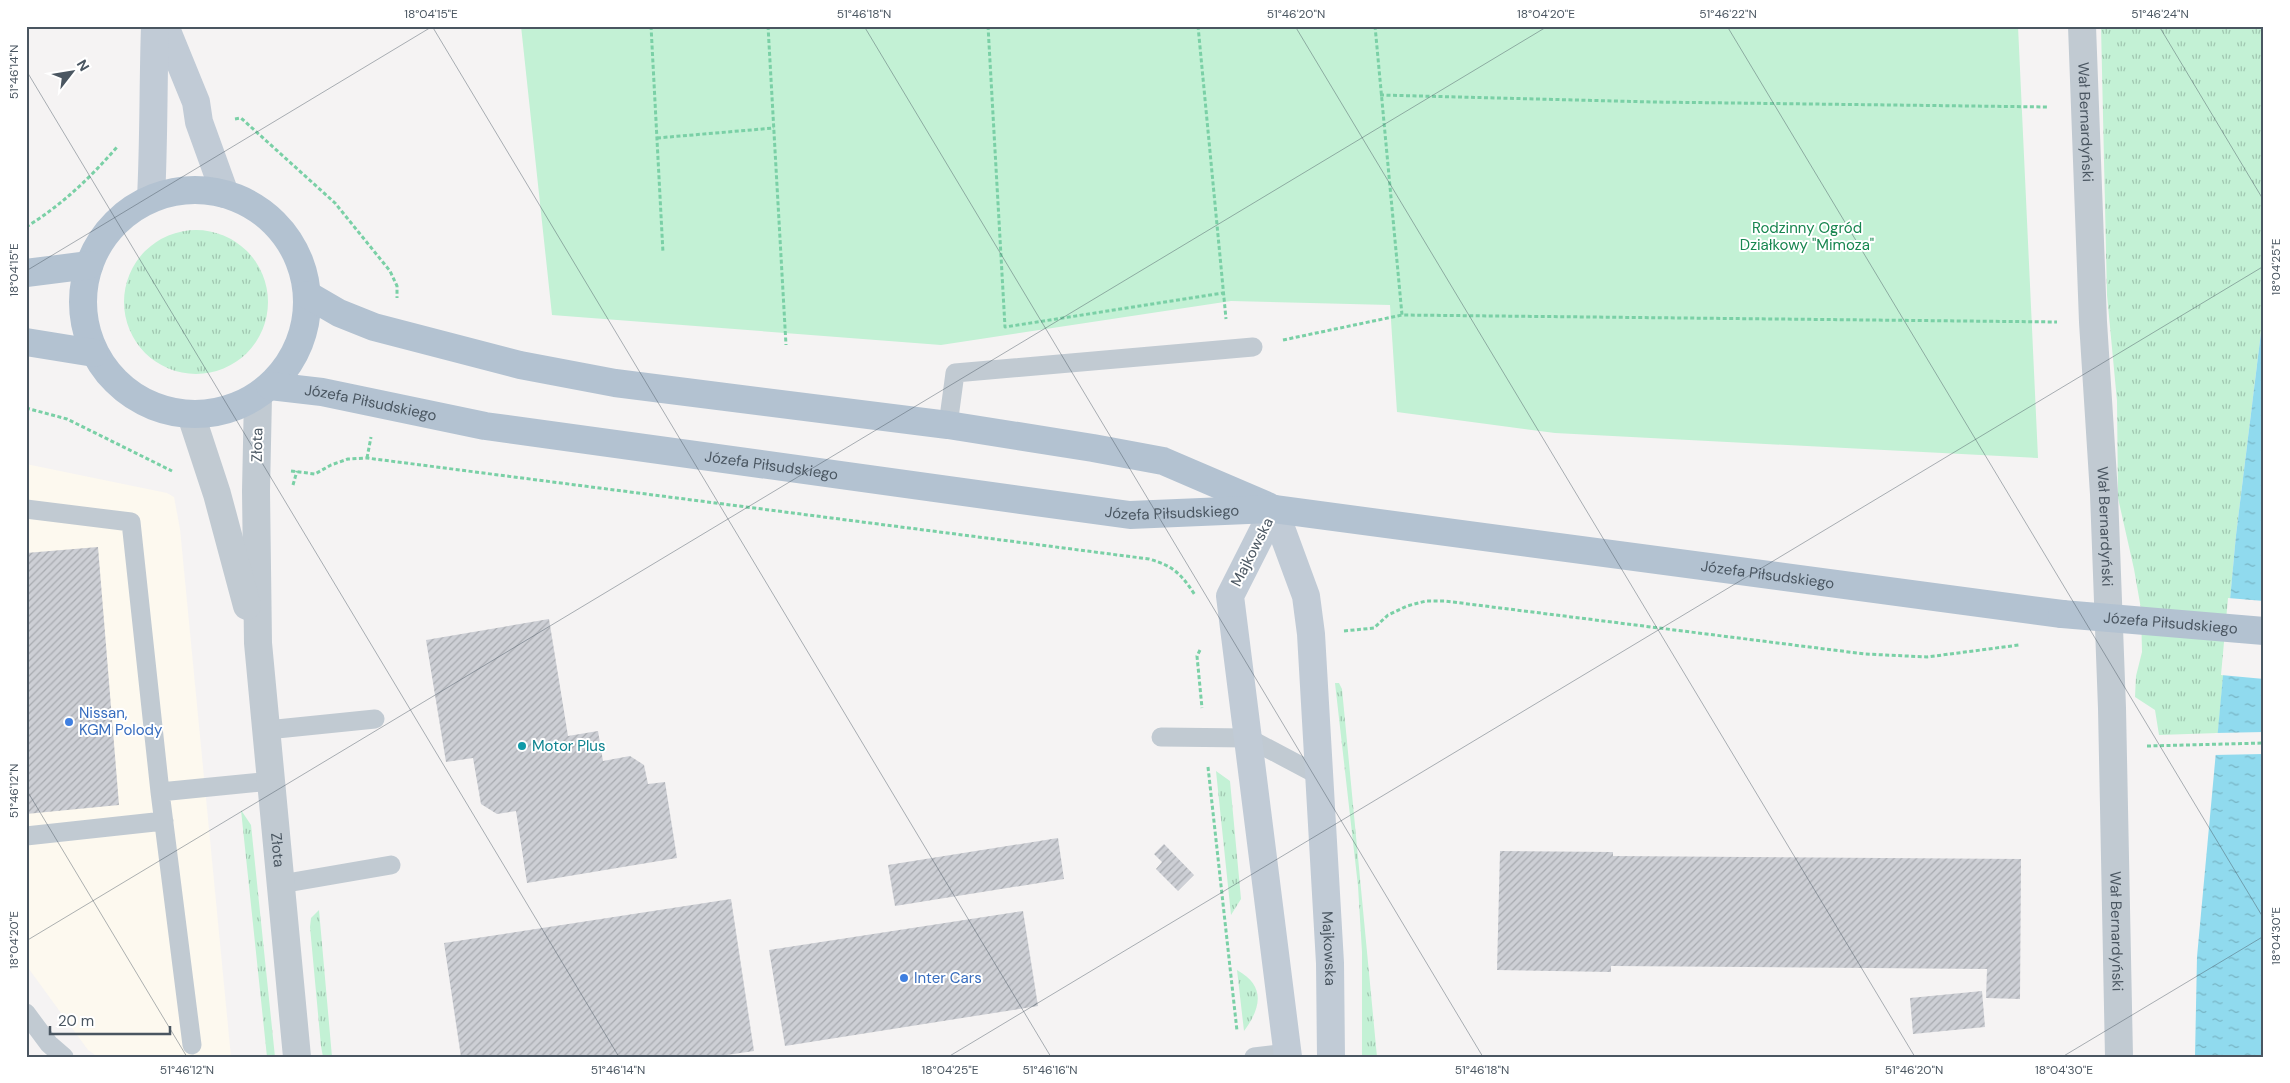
<svg xmlns="http://www.w3.org/2000/svg" width="2290" height="1083" viewBox="0 0 2290 1083" font-family="'DM Sans',sans-serif">
<defs>
<pattern id="grass-tufts" width="24" height="20" patternUnits="userSpaceOnUse" patternTransform="scale(1.25)"><rect width="24" height="20" fill="#c3f1d5"/><path d="M3 7l-1-3M5 7V3M7 7l1-3M15 17l-1-3M17 17v-4M19 17l1-3" fill="none" stroke="#a0c6b0"/></pattern>
<pattern id="water-ripples" width="26" height="14" patternUnits="userSpaceOnUse" patternTransform="scale(1.25)"><rect width="26" height="14" fill="#90daee"/><path d="M2 4q2-2 4 0t4 0M15 11q2-2 4 0t4 0" fill="none" stroke="#78b4c4"/></pattern>
<pattern id="building-hatch" width="6" height="6" patternUnits="userSpaceOnUse" patternTransform="scale(1.25)"><rect width="6" height="6" fill="#cdcfd5"/><path d="M-1 1l2-2M0 6l6-6M5 7l2-2" fill="none" stroke="#a8abb0"/></pattern>
</defs>
<rect width="100%" height="100%" fill="#f5f3f3"/>
<!-- commercial -->
<path fill="#fdf9ef" d="M 26,464 L 167,493 L 174,497 L 180,529 L 231,1057 L 98,1057 L 88,1050 L 26,965 Z"/>
<!-- grass -->
<path fill="url(#grass-tufts)" d="M 2101,26 L 2264,26 L 2264,308 L 2236,535 L 2218,733 L 2159,735 L 2155,710 L 2135,697 L 2136,676 L 2142,652 L 2141,609 L 2134,569 L 2118,498 L 2117,401 L 2107,295 Z
M124 302a72 72 0 1 1 144 0a72 72 0 1 1-144 0Z
M 1335,683 L 1339,683 L 1342,689 L 1377,1057 L 1362,1057 L 1362,952 L 1358,886 Z
M 1216,771 L 1230,781 L 1241,899 L 1231,915 Z
M 241,810 L 251,825 L 275,1057 L 267,1057 Z
M 319,910 L 332,1057 L 323,1057 L 321,1046 L 310,927 L 311,918 Z
M 1237,970 C 1266,986 1261,1008 1244,1031 Z"/>
<!-- garden -->
<path fill="#c3f1d5" d="M 521,26 L 2018,26 L 2038,458 L 1555,433 L 1397,412 L 1390,305 L 1231,301 L 941,345 L 552,315 Z"/>
<!-- water -->
<path fill="url(#water-ripples)" d="M 2264,308 L 2264,1057 L 2195,1057 L 2197,957 L 2236,535 Z"/>
<!-- pier -->
<path fill="#f5f3f3" d="M 2228,598 L 2264,601 L 2264,679 L 2221,675 Z
M 2264,732 L 2264,754 L 2213,755 L 2215,733 Z"/>
<!-- building -->
<path fill="url(#building-hatch)" d="M 98,547 L 119,805 L 26,814 L 26,553 Z
M 549,619 L 568,736 L 598,731 L 603,761 L 630,756 L 644,765 L 648,784 L 665,782 L 677,858 L 527,883 L 516,811 L 497,814 L 481,804 L 473,758 L 446,762 L 426,640 Z
M 1058,838 L 1064,879 L 895,906 L 888,865 Z
M 1164,844 L 1194,875 L 1178,891 L 1156,869 L 1162,862 L 1154,854 Z
M 1500,851 L 1613,852 L 1613,856 L 2021,859 L 2020,999 L 1986,998 L 1987,969 L 1611,966 L 1611,972 L 1497,970 Z
M 731,899 L 754,1051 L 713,1057 L 461,1057 L 444,943 Z
M 1023,911 L 1038,1006 L 785,1046 L 769,950 Z
M 1982,991 L 1985,1027 L 1913,1034 L 1910,998 Z"/>
<g fill="none" stroke-linecap="round" stroke-linejoin="round">
<!-- path -->
<path stroke="#7ad0a6" stroke-width="3" stroke-dasharray="4 2.5" stroke-linecap="butt" d="M 651,26 L 663,253
M 768,26 L 786,345
M 988,26 L 1005,327 L 1223,293
M 1198,26 L 1226,319
M 1375,26 L 1402,315 L 2057,322
M 1380,95 L 1653,102 L 2049,107
M 235,119 L 241,118 L 335,203 L 390,271 L 397,286 L 397,298
M 657,138 L 774,128
M 26,227 C 62,205 90,178 118,146
M 1283,340 L 1402,315
M 26,408 L 67,419 L 172,471
M 367,458 L 371,437
M 291,471 L 315,474 L 331,465 L 348,459 L 367,458 L 1149,559 C 1174,566 1181,574 1195,595
M 293,485 L 297,471
M 1344,631 L 1374,628 L 1388,615 L 1407,606 L 1426,601 L 1445,601 L 1865,654 L 1927,657 L 2019,645
M 1200,650 L 1197,656 L 1202,708
M 2147,746 L 2264,743
M 1208,767 L 1237,1031"/>
<!-- lane -->
<path stroke="#c1cad2" stroke-width="19" d="M 948,425 L 955,373 L 1253,347
M 26,509 L 131,522 L 160,792 L 192,1045
M 267,730 L 375,719
M 1161,737 L 1248,738 L 1320,776
M 160,792 L 271,781
M 26,836 L 164,821
M 281,884 L 391,865
M 26,1013 L 49,1044 L 64,1057
M 1254,1057 L 1287,1053"/>
<!-- street -->
<g stroke="#c1cad2" stroke-width="28">
<path id="s1" d="M 2082,26 L 2093,322 L 2104,494 L 2112,708 L 2119,1057"/>
<path id="s2" d="M 258,396 L 256,491 L 258,643 L 297,1057"/>
<path d="M 191,415 L 217,494 L 247,606"/>
</g>
<!-- secondary -->
<g stroke="#c1cbd6" stroke-width="28">
<path d="M 165,26 L 196,102 L 199,122 L 225,194"/>
<path d="M 151,198 C 154,141 153,84 155,26"/>
<path d="M 1274,509 L 1230,596 L 1288,1057"/>
<path id="s3" d="M 1274,509 L 1306,596 L 1311,634 L 1330,963 L 1331,1057"/>
</g>
<!-- primary -->
<g stroke="#b3c2d1" stroke-width="28">
<circle cx="195" cy="302" r="112"/>
<path d="M 26,273 L 89,265"/>
<path d="M 308,295 L 339,313 L 374,327 L 520,365 L 615,383 L 948,425 L 1093,448 L 1163,461 L 1268,506"/>
<path d="M 26,342 L 94,353"/>
<path id="s4" d="M 270,386 L 322,392 L 485,426 L 1130,515 L 1274,509 L 2062,614"/>
</g>
<!-- primary-bridge -->
<path stroke="#b3c2d1" stroke-width="28" id="s5" d="M 2062,614 L 2264,631"/>
</g>
<!-- ticks -->
<path fill="none" stroke="#4a5661" stroke-width="1" stroke-opacity="0.45" d="M 432,26 L 1051,1057M 864,26 L 1483,1057M 1295,26 L 1915,1057M 1727,26 L 2264,919M 2159,26 L 2264,201M 26,70 L 619,1057M 26,271 L 433,26M 26,789 L 187,1057M 26,941 L 1548,26M 948,1057 L 2264,266M 2062,1057 L 2264,936"/>
<!-- markers -->
<g fill="#3f7fe0" stroke="#fff" stroke-width="2">
<circle cx="69" cy="722" r="5"/>
<circle cx="904" cy="978" r="5"/>
</g>
<circle fill="#0f9aa8" stroke="#fff" stroke-width="2" cx="522" cy="746" r="5"/>
<g text-anchor="middle" dominant-baseline="central" stroke-width="4" stroke-linejoin="round" paint-order="stroke">
<!-- street labels -->
<g font-size="15" fill="#4a5661" stroke="#fff">
<text stroke="none"><textPath href="#s1" startOffset="96">Wał Bernardyński</textPath></text>
<text stroke="none"><textPath href="#s4" startOffset="102">Józefa Piłsudskiego</textPath></text>
<text transform="translate(257 445) rotate(-89)">Złota</text>
<text stroke="none"><textPath href="#s4" startOffset="508">Józefa Piłsudskiego</textPath></text>
<text stroke="none"><textPath href="#s4" startOffset="912">Józefa Piłsudskiego</textPath></text>
<text stroke="none"><textPath href="#s1" startOffset="501">Wał Bernardyński</textPath></text>
<text transform="translate(1252 552) rotate(-63)">Majkowska</text>
<text stroke="none"><textPath href="#s4" startOffset="1512">Józefa Piłsudskiego</textPath></text>
<text stroke="none"><textPath href="#s5" startOffset="109">Józefa Piłsudskiego</textPath></text>
<text stroke="none"><textPath href="#s2" startOffset="455">Złota</textPath></text>
<text stroke="none"><textPath href="#s1" startOffset="906">Wał Bernardyński</textPath></text>
<text stroke="none"><textPath href="#s3" startOffset="446">Majkowska</textPath></text>
</g>
<!-- park labels -->
<g font-size="15" fill="#17864f" stroke="#fff">
<text x="1807" y="228">Rodzinny Ogród<tspan x="1807" dy="17">Działkowy "Mimoza"</tspan></text>
</g>
<!-- shop labels -->
<g font-size="15" fill="#366cbe" stroke="#fff" text-anchor="start">
<text x="79" y="713">Nissan,<tspan x="79" dy="17">KGM Polody</tspan></text>
<text x="914" y="978">Inter Cars</text>
</g>
<!-- culture labels -->
<g font-size="15" fill="#0d838f" stroke="#fff" text-anchor="start">
<text x="532" y="746">Motor Plus</text>
</g>
</g>
<!-- border -->
<rect width="2290" height="1083" fill="none" stroke="#ffffff" stroke-width="55"/>
<!-- north arrow -->
<g transform="translate(72 72) rotate(59)" stroke="#ffffff" stroke-width="4" paint-order="stroke">
<path d="M0-4L9 19L0 12L-9 19Z" fill="#4a5661"/>
<text y="-8" font-size="14" font-weight="bold" text-anchor="middle" fill="#4a5661">N</text>
</g>
<!-- scale -->
<path d="M50 1026v8h120v-8" fill="none" stroke="#4a5661" stroke-width="2.5"/>
<text x="58" y="1026" font-size="15" fill="#4a5661" stroke="#ffffff" stroke-width="4" paint-order="stroke">20 m</text>
<rect x="28" y="28" width="2234" height="1028" fill="none" stroke="#4a5661" stroke-width="2"/>
<g font-size="12" text-anchor="middle" fill="#4a5661">
<text x="431" y="18">18°04'15"E</text>
<text x="864" y="18">51°46'18"N</text>
<text x="1296" y="18">51°46'20"N</text>
<text x="1546" y="18">18°04'20"E</text>
<text x="1728" y="18">51°46'22"N</text>
<text x="2160" y="18">51°46'24"N</text>
<text transform="translate(14 72) rotate(-90)" y="4">51°46'14"N</text>
<text transform="translate(2276 267) rotate(-90)" y="4">18°04'25"E</text>
<text transform="translate(14 270) rotate(-90)" y="4">18°04'15"E</text>
<text transform="translate(14 791) rotate(-90)" y="4">51°46'12"N</text>
<text transform="translate(2276 936) rotate(-90)" y="4">18°04'30"E</text>
<text transform="translate(14 940) rotate(-90)" y="4">18°04'20"E</text>
<text x="187" y="1074">51°46'12"N</text>
<text x="618" y="1074">51°46'14"N</text>
<text x="950" y="1074">18°04'25"E</text>
<text x="1050" y="1074">51°46'16"N</text>
<text x="1482" y="1074">51°46'18"N</text>
<text x="1914" y="1074">51°46'20"N</text>
<text x="2064" y="1074">18°04'30"E</text>
</g>
</svg>
